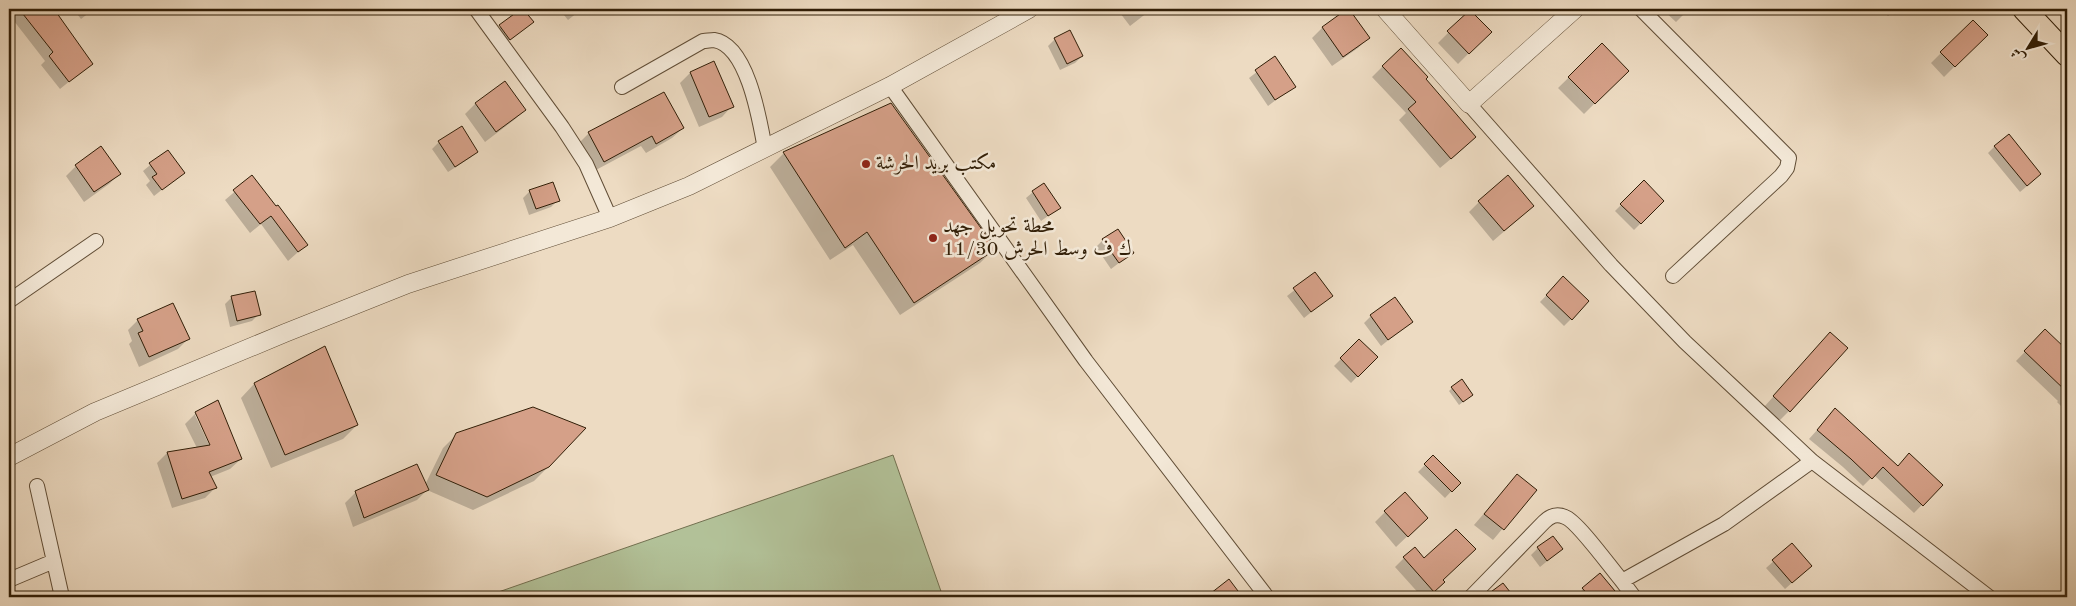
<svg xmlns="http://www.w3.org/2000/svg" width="2076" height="606" viewBox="0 0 2076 606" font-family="'Old Standard TT',Amiri,serif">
<rect width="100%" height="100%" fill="#eddbc2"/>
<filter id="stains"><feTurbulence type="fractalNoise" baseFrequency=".004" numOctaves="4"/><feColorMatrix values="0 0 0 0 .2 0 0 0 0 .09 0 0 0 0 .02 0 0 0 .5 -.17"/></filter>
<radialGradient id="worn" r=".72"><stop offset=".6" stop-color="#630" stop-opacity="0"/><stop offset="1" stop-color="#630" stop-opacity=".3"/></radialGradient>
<!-- green -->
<path fill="#b2c198" stroke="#727050" d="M 893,455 L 943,597 L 484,597 Z"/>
<!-- shadow -->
<path fill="#0003" fill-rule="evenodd" d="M 9,9 L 53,9 L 92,63 L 60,89 L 41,65 L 45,61 L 14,21 L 9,25 Z
M 73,9 L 94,9 L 81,19 Z
M 559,9 L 582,9 L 568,20 Z
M 1117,9 L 1152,9 L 1130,26 Z
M 1348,9 L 1368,38 L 1358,48 L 1332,66 L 1312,38 L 1322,28 Z
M 1662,9 L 1689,9 L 1676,22 Z
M 1881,9 L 1896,9 L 1888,16 Z
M 522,10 L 532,22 L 502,46 L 493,33 Z
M 1470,11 L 1490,32 L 1458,64 L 1438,43 Z
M 1973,21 L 1986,35 L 1944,77 L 1931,63 Z
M 1055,39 L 1082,56 L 1075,63 L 1060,70 L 1048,46 Z
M 1602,45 L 1627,71 L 1584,114 L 1558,88 Z
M 1275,58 L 1294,86 L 1268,106 L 1249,78 Z
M 714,63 L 732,106 L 722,117 L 699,127 L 680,83 L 690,73 Z
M 1383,66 L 1424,79 L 1464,148 L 1440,168 L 1399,120 L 1406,113 L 1372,77 Z
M 504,83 L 525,110 L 514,120 L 485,142 L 465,114 L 475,104 Z
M 664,93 L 683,128 L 672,138 L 646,153 L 641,146 L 594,171 L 578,144 L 589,133 Z
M 891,104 L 994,249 L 980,263 L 900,315 L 853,245 L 830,260 L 770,167 L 783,154 Z
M 439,142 L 477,152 L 470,158 L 448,172 L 432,149 Z
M 1995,146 L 2033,181 L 2020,192 L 1988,153 Z
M 167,151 L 183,173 L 154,196 L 146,185 L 150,181 L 143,171 Z
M 76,166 L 119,174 L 109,184 L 84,202 L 66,176 Z
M 252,177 L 306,245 L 288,261 L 261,224 L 250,233 L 225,200 Z
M 1644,182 L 1663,201 L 1634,230 L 1615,211 Z
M 530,191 L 558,200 L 551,207 L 529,215 L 523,198 Z
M 1033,192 L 1059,208 L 1041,221 L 1026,198 Z
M 1479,202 L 1522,216 L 1493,241 L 1469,212 Z
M 1103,240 L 1132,253 L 1111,269 L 1096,247 Z
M 1315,274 L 1331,296 L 1304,318 L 1287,296 Z
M 1563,278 L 1588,302 L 1564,326 L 1540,302 Z
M 232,297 L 259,314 L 252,321 L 230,327 L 225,304 Z
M 1371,316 L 1411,322 L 1381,346 L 1364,323 Z
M 138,320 L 188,339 L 178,349 L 139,367 L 129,344 L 132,341 L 128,330 Z
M 2045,331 L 2067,353 L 2067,412 L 2057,402 L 2058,401 L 2016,361 Z
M 1359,341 L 1376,357 L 1351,383 L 1334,366 Z
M 1820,345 L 1789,411 L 1779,421 L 1764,407 Z
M 324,348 L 357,425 L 343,439 L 271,468 L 241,398 L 254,384 Z
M 1452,388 L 1468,398 L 1459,405 L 1449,391 Z
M 218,402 L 241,459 L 230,469 L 210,477 L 215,488 L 205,498 L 172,508 L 157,463 L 167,453 L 197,448 L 185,424 L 196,413 ZM 195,415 L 198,415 L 214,450 L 212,451 Z
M 1835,410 L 1897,467 L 1941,485 L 1914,513 L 1874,475 L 1863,486 L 1843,467 L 1809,439 Z
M 457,434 L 548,467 L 534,481 L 473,510 L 427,490 L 417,500 L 353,527 L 345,503 L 356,492 L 425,485 L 443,448 Z
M 1433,457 L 1459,483 L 1445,498 L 1418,472 Z
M 1517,475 L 1535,490 L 1493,540 L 1474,525 Z
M 1385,512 L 1416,528 L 1396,547 L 1375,522 Z
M 9,539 L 13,546 L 9,553 Z
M 1792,545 L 1804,572 L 1785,589 L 1766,568 Z
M 1538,548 L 1562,549 L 1540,567 L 1531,555 Z
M 1404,558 L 1442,580 L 1427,597 L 1422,597 L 1395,567 Z
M 1599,575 L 1617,595 L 1615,597 L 1577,597 L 1576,596 Z
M 1229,581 L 1241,597 L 1209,597 Z"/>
<!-- building -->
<path fill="#d5a088" stroke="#311e07" d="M 19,9 L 54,9 L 93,64 L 69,82 L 49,56 L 53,52 Z
M 521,9 L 523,9 L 534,22 L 510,40 L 499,25 Z
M 1347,9 L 1349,9 L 1370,38 L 1343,57 L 1322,27 Z
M 1470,10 L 1492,32 L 1469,54 L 1447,31 Z
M 1973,20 L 1988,35 L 1955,67 L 1940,52 Z
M 1070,30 L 1083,56 L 1067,64 L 1054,38 Z
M 1602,43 L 1629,71 L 1595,104 L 1568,77 Z
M 1401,48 L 1428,77 L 1426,79 L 1476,137 L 1451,159 L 1408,109 L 1416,102 L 1382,66 Z
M 1275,56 L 1296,87 L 1275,100 L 1255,70 Z
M 714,61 L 734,107 L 709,117 L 690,72 Z
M 505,81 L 526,110 L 496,132 L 475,103 Z
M 664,92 L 684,128 L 656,144 L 652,136 L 604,162 L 588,132 Z
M 891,103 L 996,249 L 914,303 L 867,232 L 845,248 L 783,152 Z
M 462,126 L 478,152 L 455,167 L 438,141 Z
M 2009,134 L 2041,174 L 2027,186 L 1994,146 Z
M 101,146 L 121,174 L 94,192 L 75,165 Z
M 168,150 L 185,173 L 162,190 L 152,177 L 157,174 L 149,163 Z
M 252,175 L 276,206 L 278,205 L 308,245 L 298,252 L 271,216 L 260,224 L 233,190 Z
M 1508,175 L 1534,206 L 1504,231 L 1478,201 Z
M 1644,180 L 1664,201 L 1641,224 L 1620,204 Z
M 553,182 L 560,201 L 536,209 L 529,190 Z
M 1044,183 L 1061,208 L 1048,216 L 1032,191 Z
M 1118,229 L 1134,253 L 1119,263 L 1102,239 Z
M 1315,272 L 1333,296 L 1311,312 L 1293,288 Z
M 1563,276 L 1589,301 L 1572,320 L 1546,295 Z
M 255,291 L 261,315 L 237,321 L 231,296 Z
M 1395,297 L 1413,322 L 1388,340 L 1370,315 Z
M 173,303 L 190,339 L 149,357 L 138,333 L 143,331 L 137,319 Z
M 2045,329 L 2067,350 L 2067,392 L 2024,351 Z
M 1830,332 L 1848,348 L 1790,412 L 1773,396 Z
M 1359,339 L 1378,357 L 1358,377 L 1340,358 Z
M 325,346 L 358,425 L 285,455 L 254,383 Z
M 1462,379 L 1473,395 L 1463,402 L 1451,387 Z
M 218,400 L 242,459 L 209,472 L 217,488 L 182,499 L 167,452 L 210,445 L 195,412 Z
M 533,407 L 586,428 L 549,467 L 487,497 L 436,475 L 456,433 Z
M 1835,408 L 1898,466 L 1909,453 L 1943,485 L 1923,506 L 1883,467 L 1872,479 L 1851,459 L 1817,430 Z
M 1433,455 L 1461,483 L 1452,492 L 1424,464 Z
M 417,464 L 429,490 L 364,518 L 355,491 Z
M 1517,474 L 1537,490 L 1504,530 L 1484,514 Z
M 1405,492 L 1428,518 L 1408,537 L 1384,511 Z
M 1456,529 L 1476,549 L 1443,580 L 1445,582 L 1434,592 L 1403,557 L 1415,547 L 1424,558 Z
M 1553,536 L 1563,549 L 1547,561 L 1537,547 Z
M 1792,543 L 1812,566 L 1792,583 L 1772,560 Z
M 1600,573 L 1620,597 L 1590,597 L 1582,588 Z
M 1229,579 L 1238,591 L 1230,597 L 1206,597 Z
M 1503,583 L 1514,597 L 1484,597 Z"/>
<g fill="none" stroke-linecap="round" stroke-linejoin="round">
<!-- minor casing -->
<g stroke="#604d36" stroke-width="16">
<path id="minor" d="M 476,9 L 562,127 L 586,164 L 610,218
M 1641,9 L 1789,158 L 1787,168 L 1781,176 L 1673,276
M 890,86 L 1086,361 L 1267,597
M 622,87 L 703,41 C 706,41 711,40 714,40 C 748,45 760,122 765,149
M 1469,104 L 1611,265 L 1685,342 L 1812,461 L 1989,597
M 9,301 L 96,241
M 37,486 L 62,597
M 9,580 L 54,561
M 1471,597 L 1544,522 C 1550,516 1556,513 1565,517 C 1577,521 1611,568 1622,581
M 1634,597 L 1622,581 L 1724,524 L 1812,461"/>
</g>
<!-- tertiary casing -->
<g stroke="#604d36" stroke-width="19">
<path id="tertiary" d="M 1385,9 L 1469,104 L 1575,9
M 9,457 L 95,412 L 285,333 L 408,284 L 610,218 L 689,186 L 890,86 L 1029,9"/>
</g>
<!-- trunk casing -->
<g stroke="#311e07" stroke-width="24">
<path id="trunk" d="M 2024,9 L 2067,55"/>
</g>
<!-- minor -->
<use href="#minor" stroke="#f3e8d7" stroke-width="14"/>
<!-- tertiary -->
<use href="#tertiary" stroke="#f3e8d7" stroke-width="18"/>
<!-- trunk -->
<use href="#trunk" stroke="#eddbc2" stroke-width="22"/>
</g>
<!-- markers -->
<g fill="#8f2418" stroke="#f3e8d7" stroke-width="2">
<circle cx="866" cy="164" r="5"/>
<circle cx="933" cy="238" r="5"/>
</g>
<g text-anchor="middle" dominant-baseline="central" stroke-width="5" stroke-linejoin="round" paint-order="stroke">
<!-- poi labels -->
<g font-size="20" fill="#311e07" stroke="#f3e8d7" text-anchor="start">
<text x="876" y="164">مكتب بريد الحرشة</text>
<text x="943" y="227">محطة تحويل جهد<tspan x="943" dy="23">11/30 ك ف وسط الحرش</tspan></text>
</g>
</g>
<!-- margin -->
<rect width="2076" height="606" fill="none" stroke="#eddbc2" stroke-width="30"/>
<rect x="10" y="10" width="2056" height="586" fill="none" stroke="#311e07" stroke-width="2.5"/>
<rect x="15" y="15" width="2046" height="576" fill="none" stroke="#311e07"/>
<!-- north arrow -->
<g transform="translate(2028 48) rotate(233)" stroke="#f3e8d7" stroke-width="4" paint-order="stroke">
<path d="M0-4L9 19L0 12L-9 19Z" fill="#311e07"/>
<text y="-8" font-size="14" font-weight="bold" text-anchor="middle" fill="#311e07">ش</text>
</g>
<rect width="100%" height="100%" filter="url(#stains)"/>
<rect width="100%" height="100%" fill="url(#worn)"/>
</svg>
